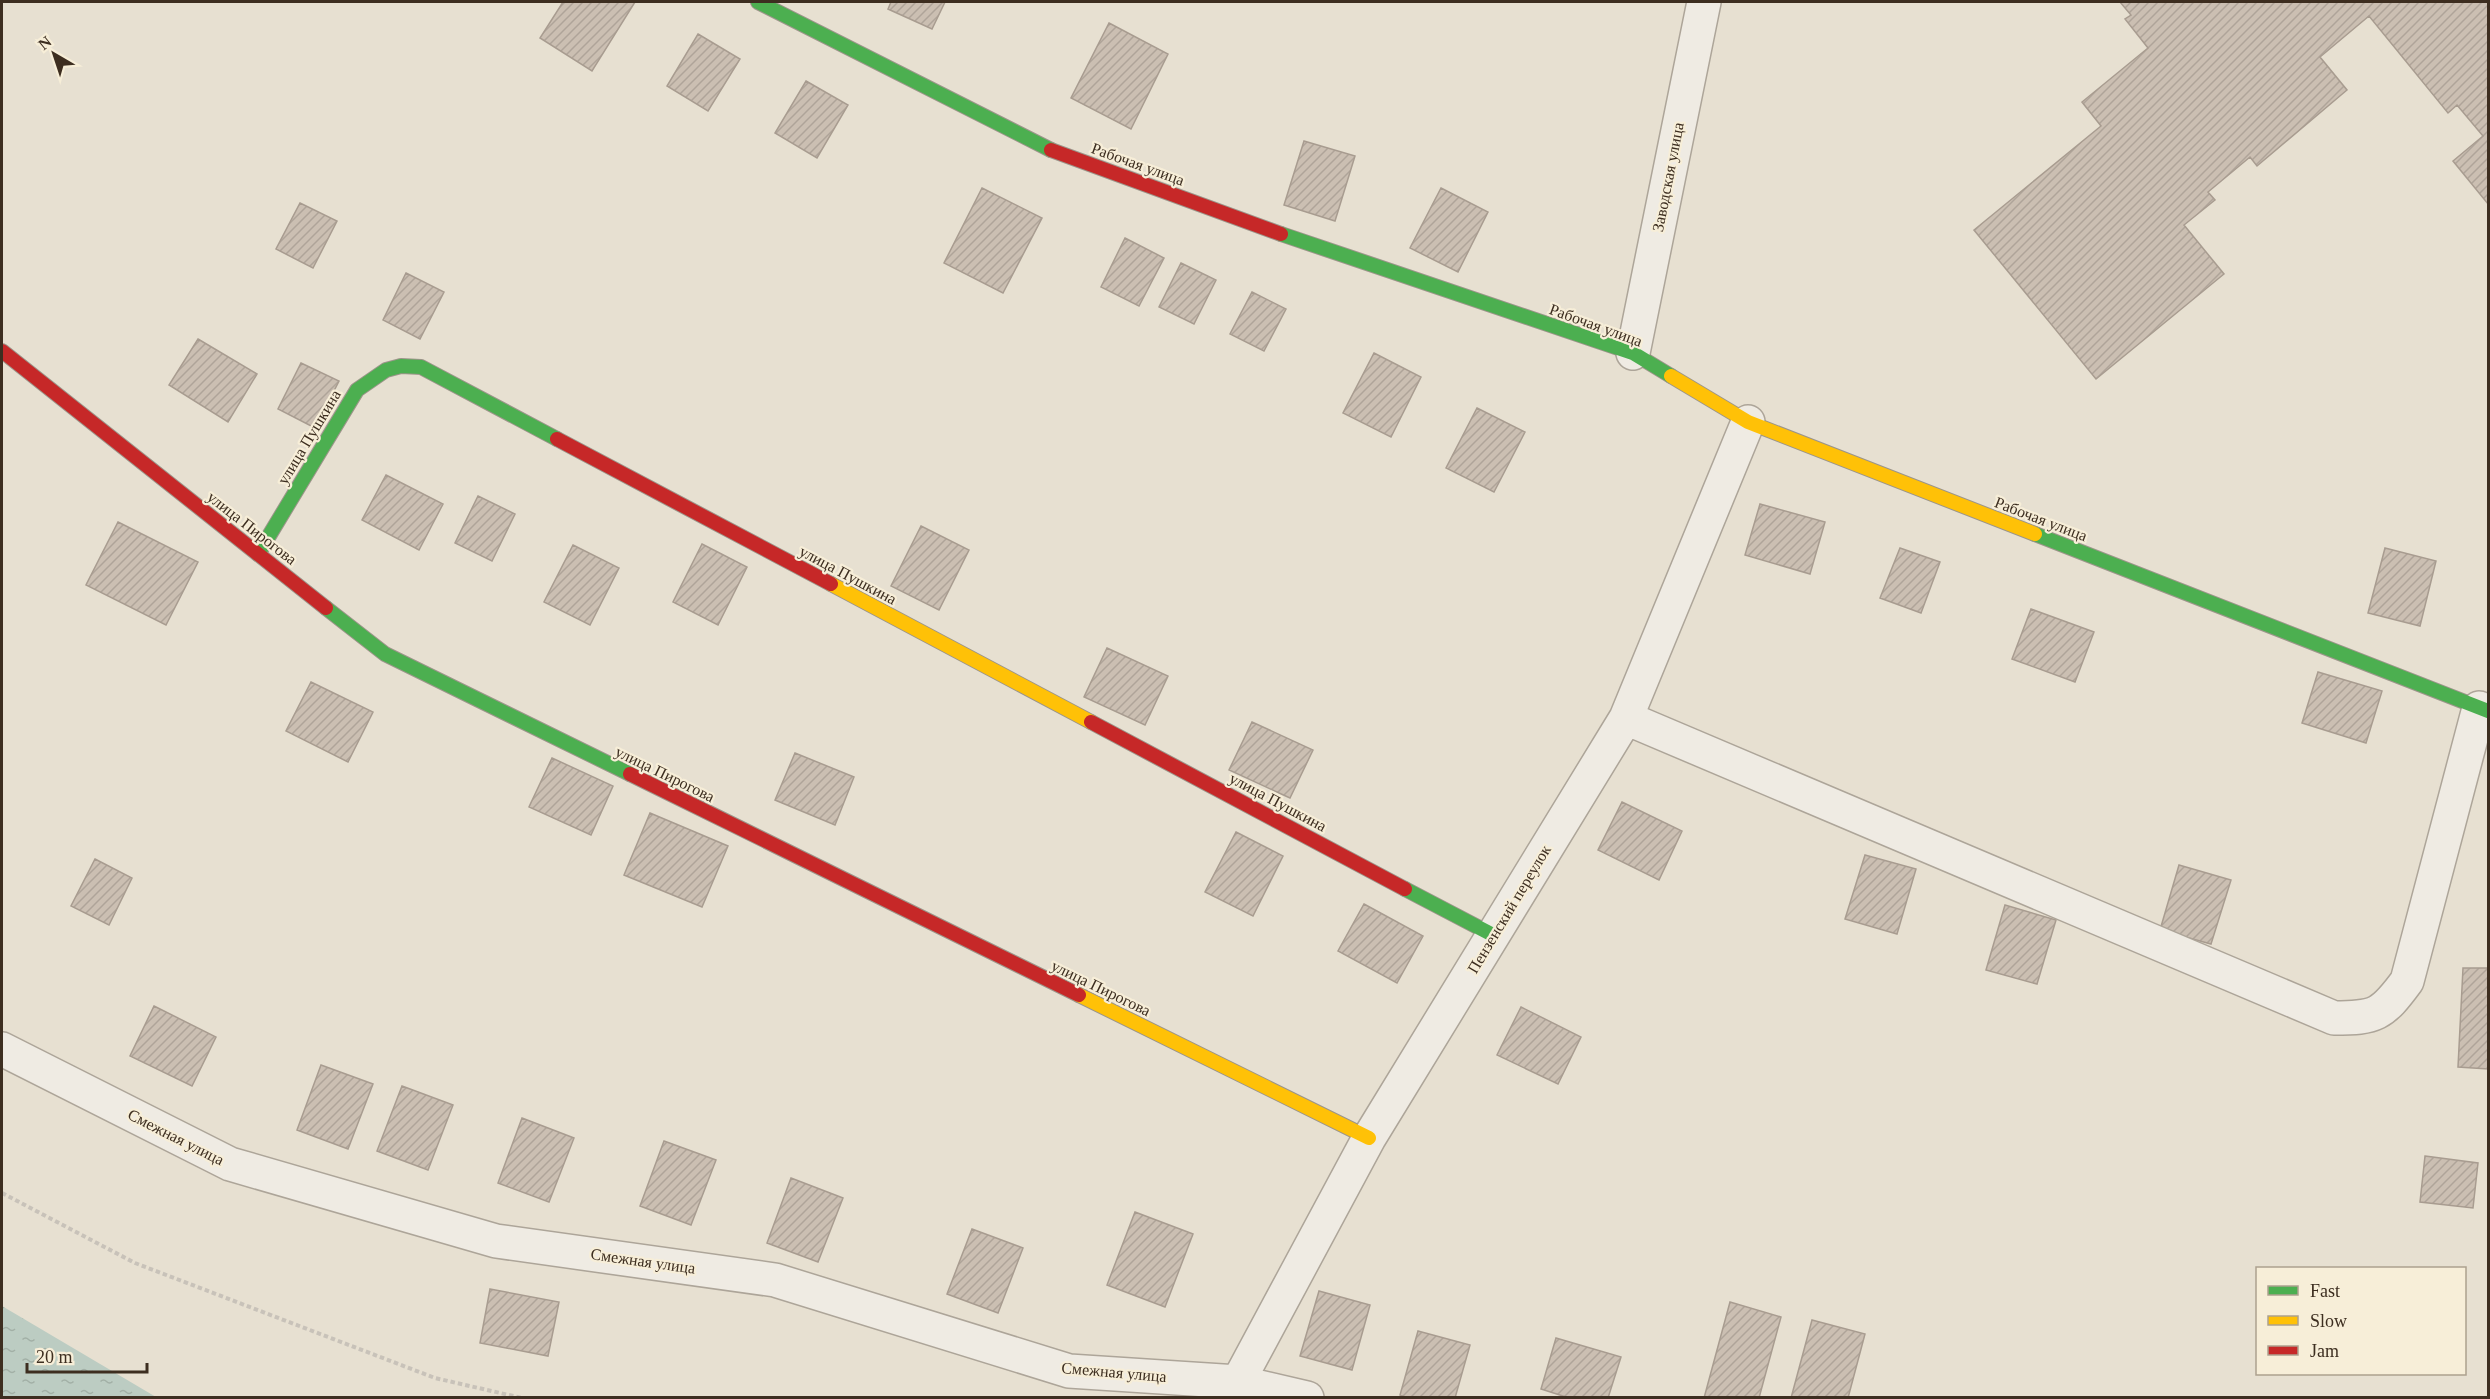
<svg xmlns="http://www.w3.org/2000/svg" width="2490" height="1399" viewBox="0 0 2490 1399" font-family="Georgia,serif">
<defs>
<pattern id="water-ripples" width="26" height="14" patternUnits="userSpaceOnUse" patternTransform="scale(1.5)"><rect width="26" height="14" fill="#bcccc2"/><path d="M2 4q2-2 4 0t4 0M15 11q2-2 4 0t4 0" fill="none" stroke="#a2b0a6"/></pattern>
<pattern id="building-hatch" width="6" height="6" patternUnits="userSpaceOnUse" patternTransform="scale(1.5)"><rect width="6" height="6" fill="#cbbfb2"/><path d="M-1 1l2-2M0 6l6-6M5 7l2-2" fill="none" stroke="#afa499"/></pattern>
</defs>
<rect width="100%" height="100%" fill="#e7e0d1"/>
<!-- water -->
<path fill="url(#water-ripples)" d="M 2,1306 L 156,1397 L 2,1397 Z"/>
<!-- building -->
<path fill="url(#building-hatch)" stroke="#a89c90" stroke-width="1.5" d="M 563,2 L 635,2 L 592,71 L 540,38 Z
M 891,2 L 945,2 L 932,29 L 888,9 Z
M 2120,2 L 2488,2 L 2488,204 L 2453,161 L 2483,136 L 2457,105 L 2448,113 L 2369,16 L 2320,57 L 2347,90 L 2257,166 L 2250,157 L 2208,192 L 2215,200 L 2184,225 L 2224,274 L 2096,379 L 1974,230 L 2101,126 L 2082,102 L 2148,48 L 2125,19 L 2131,15 Z
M 1109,23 L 1168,54 L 1131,129 L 1071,98 Z
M 698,34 L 740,59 L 708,111 L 667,86 Z
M 806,81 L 848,105 L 817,158 L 775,133 Z
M 1304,141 L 1355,156 L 1335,221 L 1284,205 Z
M 982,188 L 1042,218 L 1003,293 L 944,263 Z
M 1441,188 L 1488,212 L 1458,272 L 1410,248 Z
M 300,203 L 337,221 L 313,268 L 276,249 Z
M 1125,238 L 1164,258 L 1139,306 L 1101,287 Z
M 1181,263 L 1216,280 L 1194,324 L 1159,307 Z
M 406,273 L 444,292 L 420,339 L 383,320 Z
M 1252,292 L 1286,309 L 1264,351 L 1230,334 Z
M 198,339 L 257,374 L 228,422 L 169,385 Z
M 1374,353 L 1421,377 L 1391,437 L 1343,413 Z
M 301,363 L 339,381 L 315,428 L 278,409 Z
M 1477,408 L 1525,432 L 1494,492 L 1446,468 Z
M 386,475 L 443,504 L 419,550 L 362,520 Z
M 478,496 L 515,514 L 492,561 L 455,543 Z
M 1760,504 L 1825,522 L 1810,574 L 1745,555 Z
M 118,522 L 198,562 L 166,625 L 86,585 Z
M 921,526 L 969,550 L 939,610 L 891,586 Z
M 702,544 L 747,567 L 718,625 L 673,602 Z
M 573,545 L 619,568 L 590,625 L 544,602 Z
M 1900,548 L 1940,562 L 1921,613 L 1880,598 Z
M 2385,548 L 2436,561 L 2420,626 L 2368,613 Z
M 2031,609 L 2094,632 L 2075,682 L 2012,659 Z
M 1107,648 L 1168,676 L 1145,725 L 1084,697 Z
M 2318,672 L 2382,691 L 2366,743 L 2302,723 Z
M 311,682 L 373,712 L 348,762 L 286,731 Z
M 1252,722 L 1313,750 L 1290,798 L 1229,770 Z
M 795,753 L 854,777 L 835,825 L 775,800 Z
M 552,758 L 613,786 L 591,835 L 529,807 Z
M 1622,802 L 1682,831 L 1659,880 L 1598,850 Z
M 650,813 L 728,846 L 702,907 L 624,875 Z
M 1236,832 L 1283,856 L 1253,916 L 1205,892 Z
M 1865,855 L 1916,869 L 1897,934 L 1845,919 Z
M 95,859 L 132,878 L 109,925 L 71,906 Z
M 2179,865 L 2231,880 L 2211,944 L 2160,930 Z
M 1364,904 L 1423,936 L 1397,983 L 1338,951 Z
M 2005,905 L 2056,920 L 2037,984 L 1986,970 Z
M 2463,968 L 2488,968 L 2488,1069 L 2458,1067 Z
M 154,1006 L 216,1037 L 192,1086 L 130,1056 Z
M 1521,1007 L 1581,1037 L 1558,1084 L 1497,1055 Z
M 321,1065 L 373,1084 L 348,1149 L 297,1130 Z
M 402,1086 L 453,1105 L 428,1170 L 377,1151 Z
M 522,1118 L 574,1138 L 549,1202 L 498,1183 Z
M 664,1141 L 716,1160 L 691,1225 L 640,1206 Z
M 2425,1156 L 2478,1163 L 2473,1208 L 2420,1202 Z
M 791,1178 L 843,1198 L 818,1262 L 767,1243 Z
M 1135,1212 L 1193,1234 L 1165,1307 L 1107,1285 Z
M 972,1229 L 1023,1248 L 998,1313 L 947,1294 Z
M 490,1289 L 559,1302 L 548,1356 L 480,1343 Z
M 1319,1291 L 1370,1305 L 1352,1370 L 1300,1356 Z
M 1730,1302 L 1781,1317 L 1759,1398 L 1704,1398 Z
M 1812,1320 L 1865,1334 L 1848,1398 L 1791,1398 Z
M 1418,1331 L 1470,1345 L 1455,1398 L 1408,1398 L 1400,1395 Z
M 1556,1338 L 1621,1357 L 1608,1398 L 1569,1398 L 1541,1389 Z"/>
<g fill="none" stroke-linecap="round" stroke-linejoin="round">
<!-- street casing -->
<g stroke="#ada599" stroke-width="36">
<path id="street" d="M 1633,353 L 1704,2
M 1626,718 L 2334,1018 C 2376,1018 2382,1015 2407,981 L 2479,708
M 2,1049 L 230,1164 L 496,1241 L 775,1280 L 1069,1371 L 1238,1382 L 1307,1398
M 1238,1382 L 1369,1138 L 1626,718 L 1748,422"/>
</g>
<!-- fast casing -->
<g stroke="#9c958a" stroke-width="16">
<path id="fast" d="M 758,2 L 1051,150
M 1281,234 L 1633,353 L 1671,376
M 2035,534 L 2488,711
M 258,554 L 357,390 L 386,370 L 401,366 L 421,367 L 557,439
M 326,608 L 385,654 L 630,774
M 1405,889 L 1493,935"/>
</g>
<!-- slow casing -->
<g stroke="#9c958a" stroke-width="16">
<path id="slow" d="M 1671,376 L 1748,422 L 2035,534
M 831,584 L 1091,722
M 1079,995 L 1369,1138"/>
</g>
<!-- jam casing -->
<g stroke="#9c958a" stroke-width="16">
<path id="jam" d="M 1051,150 L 1281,234
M 2,351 L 326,608
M 557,439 L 831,584
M 1091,722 L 1405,889
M 630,774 L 1079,995"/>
</g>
<!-- path -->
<path stroke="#c8c2b9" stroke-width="4" stroke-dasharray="4.5 3" stroke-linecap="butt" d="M 2,1193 L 135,1263 L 435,1378 L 522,1398"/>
<!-- street -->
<use href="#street" stroke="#efebe3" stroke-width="33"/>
<!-- fast -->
<use href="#fast" stroke="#4caf50" stroke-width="14"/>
<!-- slow -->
<use href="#slow" stroke="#ffc107" stroke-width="14"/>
<!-- jam -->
<use href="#jam" stroke="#c62828" stroke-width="14"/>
</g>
<g text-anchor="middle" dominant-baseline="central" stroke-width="4.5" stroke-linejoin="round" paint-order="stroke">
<!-- street labels -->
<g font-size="16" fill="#3d2e20" stroke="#f7eed8">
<text transform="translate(1138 164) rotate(20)">Рабочая улица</text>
<text transform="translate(1668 177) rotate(-79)">Заводская улица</text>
<text transform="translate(1596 325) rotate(20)">Рабочая улица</text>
<text transform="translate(309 437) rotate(-59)">улица Пушкина</text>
<text transform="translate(2041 519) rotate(21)">Рабочая улица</text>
<text transform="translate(252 528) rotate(38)">улица Пирогова</text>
<text transform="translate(848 575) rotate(28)">улица Пушкина</text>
<text transform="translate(665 774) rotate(26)">улица Пирогова</text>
<text transform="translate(1278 802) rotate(28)">улица Пушкина</text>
<text transform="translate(1509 909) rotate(-59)">Пензенский переулок</text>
<text transform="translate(1101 988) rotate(26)">улица Пирогова</text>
<text transform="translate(176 1137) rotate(27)">Смежная улица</text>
<text transform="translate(643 1261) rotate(8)">Смежная улица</text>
<text transform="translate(1114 1372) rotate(5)">Смежная улица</text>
</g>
</g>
<!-- border -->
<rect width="2490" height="1399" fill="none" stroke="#3d2e20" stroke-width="6"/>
<!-- legend -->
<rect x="2256" y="1267" width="210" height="108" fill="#f7eed8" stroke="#ada18e" stroke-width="1.5"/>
<rect x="2268" y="1286" width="30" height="9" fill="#4caf50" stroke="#ada18e" stroke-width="1.5"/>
<text x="2310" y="1297" font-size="18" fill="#3d2e20">Fast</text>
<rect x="2268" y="1316" width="30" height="9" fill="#ffc107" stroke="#ada18e" stroke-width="1.5"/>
<text x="2310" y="1327" font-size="18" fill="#3d2e20">Slow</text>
<rect x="2268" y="1346" width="30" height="9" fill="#c62828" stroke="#ada18e" stroke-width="1.5"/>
<text x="2310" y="1357" font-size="18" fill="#3d2e20">Jam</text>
<!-- north arrow -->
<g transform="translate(54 54) rotate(321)" stroke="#f7eed8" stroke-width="4.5" paint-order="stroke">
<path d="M0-4.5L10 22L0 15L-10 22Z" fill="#3d2e20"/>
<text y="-9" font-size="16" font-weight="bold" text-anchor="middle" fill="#3d2e20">N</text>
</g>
<!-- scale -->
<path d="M27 1363v9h120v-9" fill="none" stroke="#3d2e20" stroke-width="3"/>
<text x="36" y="1363" font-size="18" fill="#3d2e20" stroke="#f7eed8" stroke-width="4.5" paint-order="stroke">20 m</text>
</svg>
